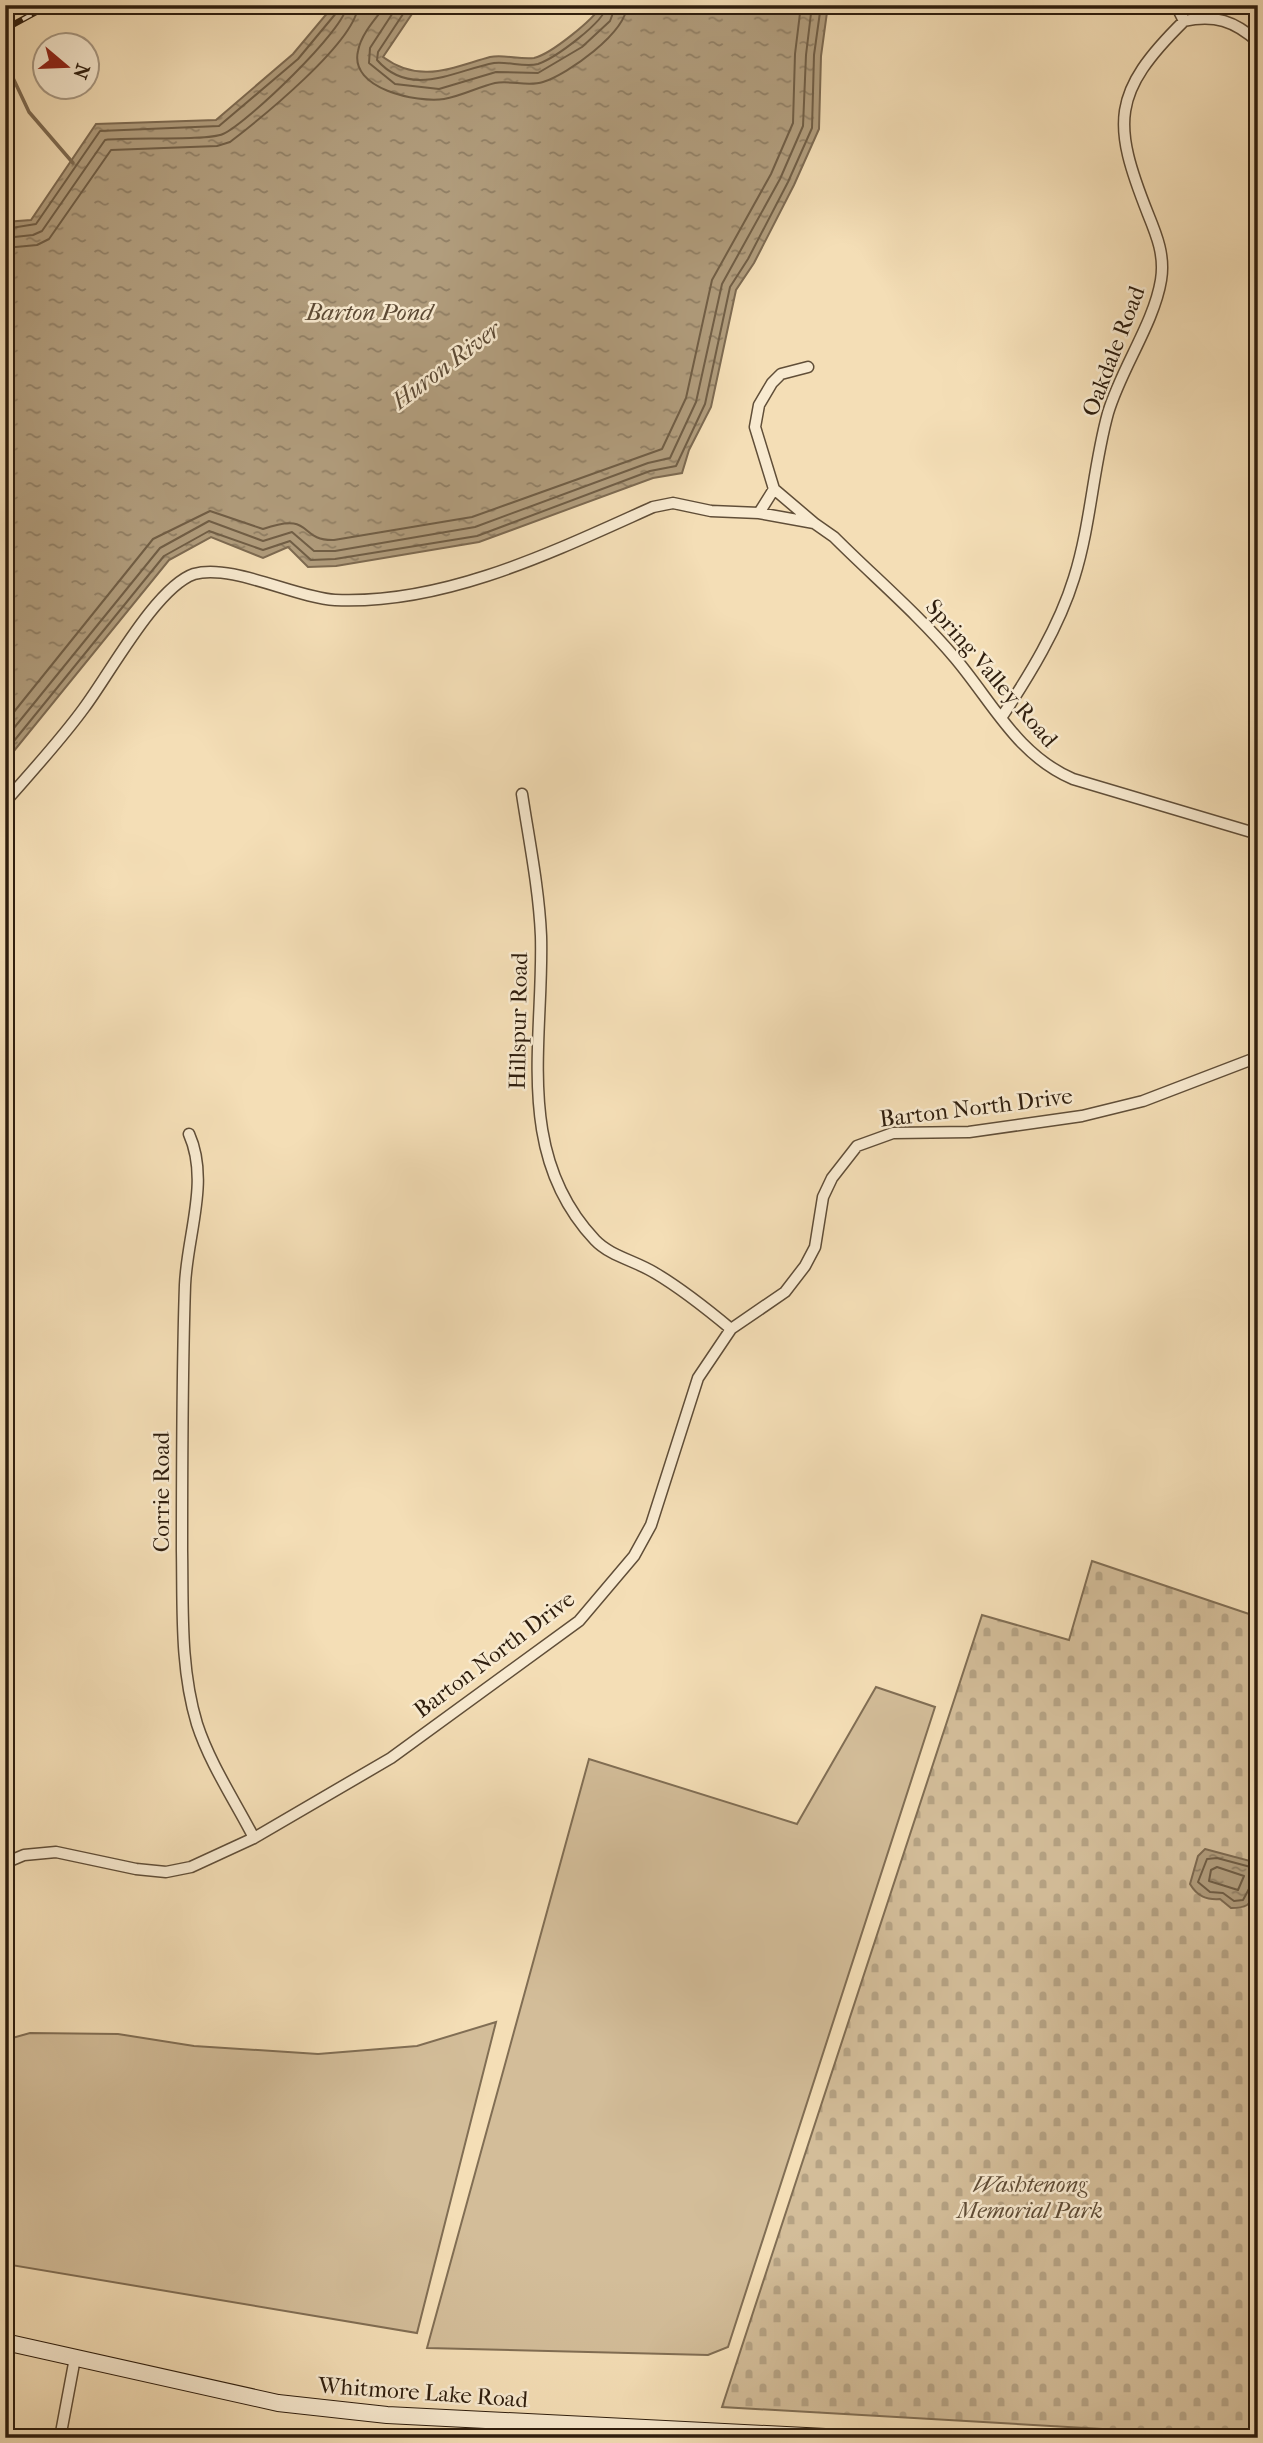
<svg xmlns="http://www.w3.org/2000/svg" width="1263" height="2443" font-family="'IM FELL French Canon',serif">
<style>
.green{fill:#d3bd99;stroke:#816e54;stroke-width:2}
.cemetery{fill:url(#cemetery-stones);stroke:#816e54;stroke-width:2}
.water{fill:url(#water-ripples);stroke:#7d6a51;stroke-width:2}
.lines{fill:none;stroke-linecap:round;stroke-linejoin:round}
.shore{stroke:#705e46;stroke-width:2}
.stream{stroke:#7d6a51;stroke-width:3.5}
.street-casing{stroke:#604e38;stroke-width:13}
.secondary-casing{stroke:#2f1e0e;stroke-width:18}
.street{stroke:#f8ead0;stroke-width:10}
.secondary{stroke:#f8ead0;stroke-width:16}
.rail-casing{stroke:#2f1e0e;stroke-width:6}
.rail{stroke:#f8ead0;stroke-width:3.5;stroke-dasharray:10;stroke-linecap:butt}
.labels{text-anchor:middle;stroke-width:5;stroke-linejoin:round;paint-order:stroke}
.street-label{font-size:23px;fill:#2f1e0e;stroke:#f8ead0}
.park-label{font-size:23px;font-style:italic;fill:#604e38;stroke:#f8ead0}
.water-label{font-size:24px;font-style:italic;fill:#5c4a35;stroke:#f8ead0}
</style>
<defs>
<pattern id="cemetery-stones" width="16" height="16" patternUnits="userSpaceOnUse" patternTransform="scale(1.75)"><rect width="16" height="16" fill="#d3bd99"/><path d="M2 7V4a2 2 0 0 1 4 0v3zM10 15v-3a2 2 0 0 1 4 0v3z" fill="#b5a283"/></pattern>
<pattern id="water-ripples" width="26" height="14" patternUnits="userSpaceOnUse" patternTransform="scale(1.75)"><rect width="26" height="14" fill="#b19d7d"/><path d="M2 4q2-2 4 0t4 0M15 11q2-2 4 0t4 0" fill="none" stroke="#907f65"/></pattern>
</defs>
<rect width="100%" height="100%" fill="#f4deb6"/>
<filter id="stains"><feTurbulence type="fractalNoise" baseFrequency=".00286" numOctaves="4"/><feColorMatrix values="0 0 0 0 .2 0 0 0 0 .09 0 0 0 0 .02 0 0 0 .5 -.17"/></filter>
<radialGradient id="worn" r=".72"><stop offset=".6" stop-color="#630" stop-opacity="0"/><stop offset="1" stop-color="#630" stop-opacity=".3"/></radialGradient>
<!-- green -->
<path class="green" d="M876,1687L935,1707L728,2347L708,2355L427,2348L589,1759L797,1824Z
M496,2022L417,2333L5,2264V2040L30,2033L118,2034L194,2046L318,2054L417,2046Z"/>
<!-- cemetery -->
<path class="cemetery" d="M1092,1561L1258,1617V2438L722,2407L982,1615L1069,1640Z"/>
<!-- water -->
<path class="water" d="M334,5H418L383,57C420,84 450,68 490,57C504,54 520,60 534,58C551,54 593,20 602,5H828L821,56L819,129L794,185L754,263L736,290L711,407L689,450L682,473L653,478L479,542L336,566L308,567L288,547L263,558L211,537L169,560L5,762V222L31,220L96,124L216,120L293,54Z
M1205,1849L1254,1862C1261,1872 1258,1898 1247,1905C1242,1908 1237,1908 1231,1908L1220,1899C1206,1900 1197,1896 1190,1884L1198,1856Z"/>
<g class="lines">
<!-- shore -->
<path class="shore" d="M386,5C376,18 361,34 358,51C349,89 417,103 444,99C462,96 478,87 495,83C511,80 528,87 543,82C568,74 626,33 627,5
M398,5L370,48L369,63L395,84L439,89L496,72L538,73L582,47L610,21L616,5
M409,5L378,52L377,60C411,99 456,70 494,63C508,61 525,68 538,64C555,58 605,22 607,5
M5,229L36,224L100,131L219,126L298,59L337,12L339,5
M5,238L33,235L42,231L105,140C129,137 207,141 223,134C246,124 346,29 347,5
M5,248L37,245L49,239L111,150L217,146L230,142C260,119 357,41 358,5
M5,723L153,539L210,511L263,529C315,511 297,541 334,540L472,517L662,449L686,398L712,280L771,174L793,123L795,54L801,5
M5,739L160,548L209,521L263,541L292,532L314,551H335L475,527L648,463L670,458L696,402L722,284L780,179L803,126L806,55L812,5
M5,752L164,556L209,531L263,550L290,541L311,560L335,559L477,536L650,471L676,466L705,404L730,287L748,259L788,182L812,128L814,55L821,5
M1217,1867L1244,1876L1238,1890L1209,1881L1211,1870Z
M1258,1869L1217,1858L1207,1859L1198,1882L1210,1892L1223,1893L1234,1901L1243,1900L1250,1887L1258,1885"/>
<!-- stream -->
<path class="stream" d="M5,61L29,112L73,163"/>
<defs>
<path id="street" d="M1184,21C1214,14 1235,21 1258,42
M774,489L814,523
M759,513L814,523L834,537C874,577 919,615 955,658C993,703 1017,755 1073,779L1258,834
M1001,718C1029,676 1059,627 1074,578C1091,524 1093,467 1108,413C1121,369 1154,323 1161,280C1165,256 1157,236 1148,214C1112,123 1111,93 1184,21L1176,5
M522,794C529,840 539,889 541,936C544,1040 513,1153 595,1240C610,1256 636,1261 655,1273C682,1289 707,1309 731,1329
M5,802C32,771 60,741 84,708C109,675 156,587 194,574C231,563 296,598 335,600C445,605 555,551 653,507L673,503L711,511L759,513L774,489L755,427L759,405L772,383L781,374L808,367
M189,1134C210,1181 187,1235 185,1285C182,1374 182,1462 182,1551C183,1609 180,1668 197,1724C210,1764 235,1801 254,1838
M5,1863L24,1855L56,1852L136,1869L166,1872L191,1867L254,1838L391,1758L579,1621L634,1556L651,1525L698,1378L731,1329L785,1292L805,1266L815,1247L823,1197L832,1178L857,1146L893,1133L969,1132L1082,1116L1143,1101L1258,1057
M60,2438L75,2358"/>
<path id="secondary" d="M5,2342L278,2403L387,2415L845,2438"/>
</defs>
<!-- street casing -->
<use href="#street" class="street-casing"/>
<!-- secondary casing -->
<use href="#secondary" class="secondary-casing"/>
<!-- street -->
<use href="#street" class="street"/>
<!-- secondary -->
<use href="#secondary" class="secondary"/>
<defs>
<path id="rail" d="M5,29L49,5"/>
</defs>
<!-- rail casing -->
<use href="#rail" class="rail-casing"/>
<!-- rail -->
<use href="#rail" class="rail"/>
</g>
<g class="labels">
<!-- street labels -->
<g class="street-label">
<text transform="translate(1113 351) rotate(-69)" y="8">Oakdale Road</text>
<text transform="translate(992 673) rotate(49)" y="8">Spring Valley Road</text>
<text transform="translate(518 1021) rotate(-89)" y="8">Hillspur Road</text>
<text transform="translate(976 1107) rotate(-7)" y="8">Barton North Drive</text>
<text transform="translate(161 1492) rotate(-90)" y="8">Corrie Road</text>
<text transform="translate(494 1654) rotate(-37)" y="8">Barton North Drive</text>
<text transform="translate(423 2392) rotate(4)" y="8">Whitmore Lake Road</text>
</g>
<!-- park labels -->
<g class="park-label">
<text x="1030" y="2192">Washtenong<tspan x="1030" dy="26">Memorial Park</tspan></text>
</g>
<!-- water labels -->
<g class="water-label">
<text x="369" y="320">Barton Pond</text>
<text transform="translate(446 365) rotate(-37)" y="8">Huron River</text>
</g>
</g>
<!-- margin -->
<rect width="1263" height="2443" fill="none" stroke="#f4deb6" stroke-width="28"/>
<rect x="7" y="7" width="1249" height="2429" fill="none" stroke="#2f1e0e" stroke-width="3.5"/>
<rect x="14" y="14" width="1235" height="2415" fill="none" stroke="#2f1e0e" stroke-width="2"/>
<!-- north arrow -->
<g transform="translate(66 66) rotate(109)"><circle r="33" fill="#f8ead0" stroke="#a89882" stroke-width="2"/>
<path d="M0-5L12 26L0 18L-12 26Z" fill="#8f2418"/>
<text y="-10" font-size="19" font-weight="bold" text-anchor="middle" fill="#2f1e0e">N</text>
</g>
<rect width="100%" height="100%" filter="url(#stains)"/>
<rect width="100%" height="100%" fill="url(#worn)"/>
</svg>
